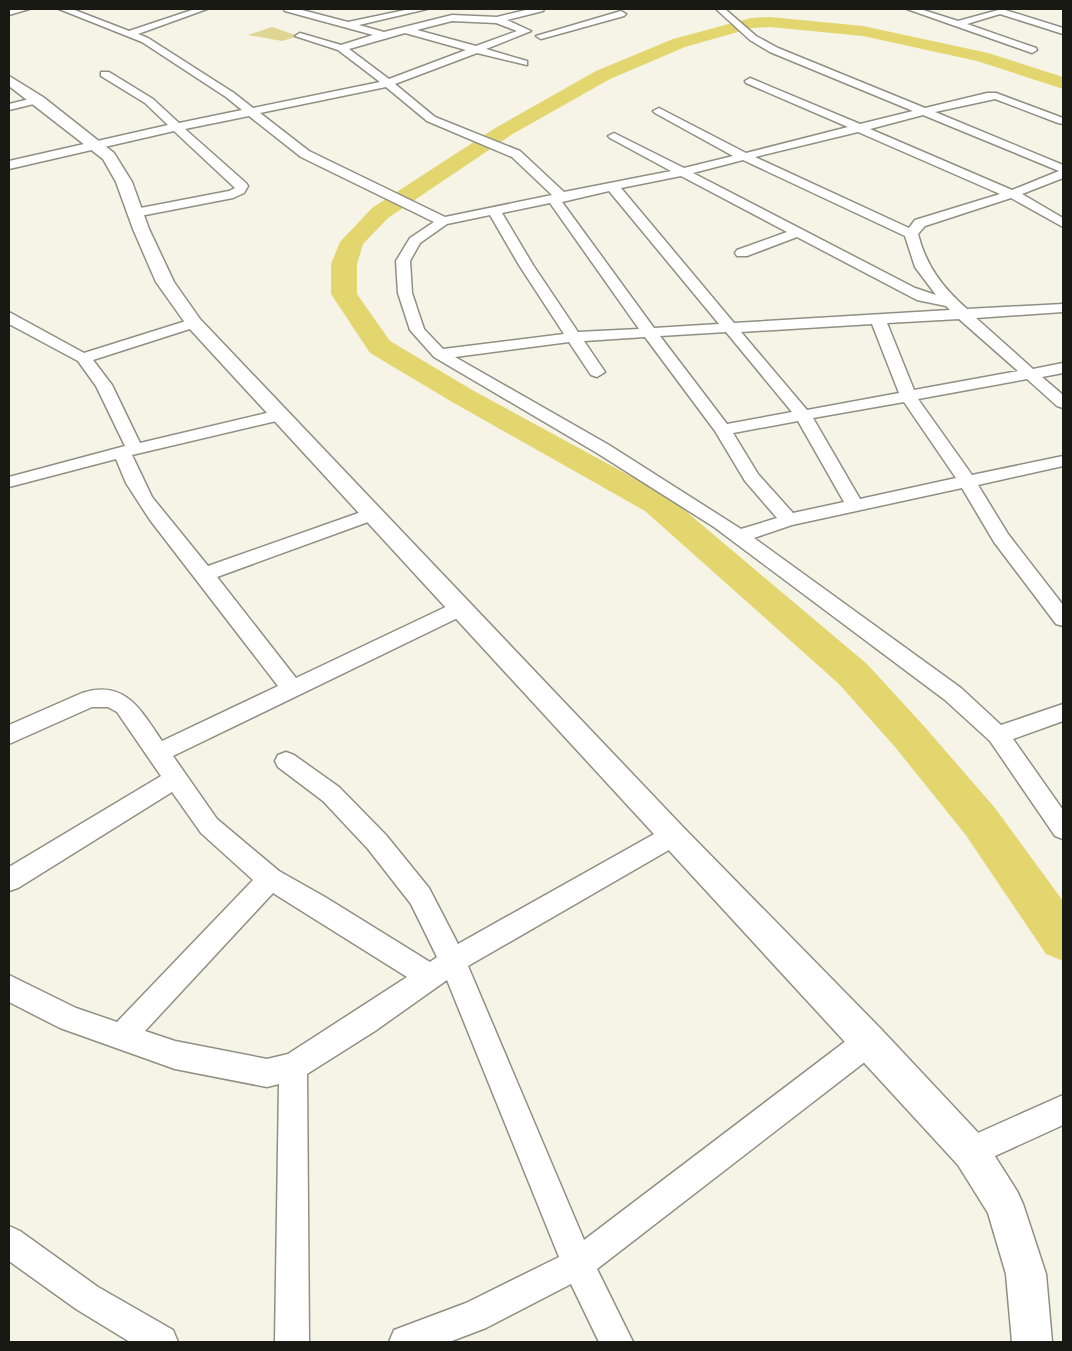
<svg xmlns="http://www.w3.org/2000/svg" width="1072" height="1351" font-family="'Roboto Serif',serif">
<style>
.green{fill:#ded692}
.lines{fill:none;stroke-linecap:round;stroke-linejoin:round}
.river{fill:#e3d66f;fill-rule:evenodd}
.minor-casing{stroke:#908f84;stroke-width:3}
.tertiary-casing{stroke:#908f84;stroke-width:3}
.minor{fill:#fff;fill-rule:evenodd}
.tertiary{fill:#fff;fill-rule:evenodd}
</style>
<rect width="100%" height="100%" fill="#f6f4e7"/>
<!-- green -->
<path class="green" d="M272,27L298,36L282,41L248,35Z"/>
<g class="lines">
<!-- river -->
<path class="river" d="M770,17L863,26L988,53L1063,77V89L977,61L863,36L770,27L752,28L685,47L610,79L511,135L388,218L363,244L357,264V294L390,341L474,391L669,497L867,664L923,725L995,808L1063,901V961L1046,954L965,834L895,747L839,684L645,511L454,403L370,353L331,294V264L340,242L372,208L497,127L596,71L673,39L751,18Z"/>
<defs>
<path id="minor" d="M9,9H29L9,15Z
M59,9H72L129,31L195,9H207L138,34L148,38L234,93L253,108L380,82L338,50L295,36L300,33L341,45L373,35L285,11L284,9H298L348,22L410,9H427L359,25L384,32L452,15L497,17L530,9H544L543,11L507,20L531,31L486,49L527,61V65L477,53L395,84L435,117L520,151L564,192L671,171L610,138L608,136L614,133L684,168L733,156L655,113L653,111L659,108L746,153L848,127L746,83L745,81L750,78L860,124L913,111L770,52L750,40L716,9H725L756,36L778,48L925,108L987,93H996L1063,118V124L1058,123L995,99L935,112L1063,165V178L1022,194L1063,218V227L1011,198L925,226L918,234C926,266 943,288 967,309L1063,304V312L976,318L1033,369L1063,363V373L1042,377L1063,395V408L1057,406L1027,379L918,399L972,475L1063,456V466L978,485L1008,534L1063,605V626L1056,624L994,542L962,488L792,525L754,538L961,688L1001,725L1063,704V721L1013,739L1063,810V839L1055,836L990,741L945,700L714,527L597,453L434,357L410,330L398,293L396,261L410,238L434,222L301,157L249,116L185,129L246,183L248,186L244,193L233,198L135,217L130,216L129,213L130,210L229,191L235,188L174,131L9,169V161L168,125L145,103L101,76V72H109L153,99L179,123L242,110L226,97L142,42ZM452,21L496,23L517,31L476,46L417,30ZM405,33L466,50L389,79L349,49ZM386,87L427,121L512,157L552,195L445,217L309,151L260,113ZM923,115L1059,171L1012,190L870,129ZM858,132L1000,194L915,220L909,228L755,157ZM743,160L905,236L915,267L936,295L915,288L693,173ZM681,176L787,232L737,250L735,253L737,256H747L797,237L917,300L946,306L950,310L734,323L621,188ZM609,191L719,324L654,328L562,202ZM550,203L639,329L578,332L533,265L502,213ZM490,215L519,265L564,334L443,349L424,329L412,293L410,261L420,243L447,224ZM959,319L1018,371L914,390L887,323ZM872,324L899,393L807,410L741,332ZM726,332L792,412L727,424L660,336ZM645,337L715,431L745,481L777,518L741,529L609,445L455,357L569,342L591,375L597,377L605,372L584,341ZM904,402L956,478L860,499L813,418ZM798,421L844,502L793,513L758,474L733,433Z
M907,9H920L958,21L1002,9L1063,28V34L1000,14L967,24L1036,48L1037,50L1032,53Z
M621,11L626,14L624,16L541,39L536,36Z
M38,97L42,98V102L9,110V104Z
M9,312L84,353L189,320H199L201,323L199,326L93,360L112,385L140,443L279,410L285,411L287,415L285,419L132,455L152,497L208,566L367,510H379L382,514L379,518L217,577L296,678L454,603L461,601L468,603L471,608L468,613L173,756L217,819L279,871L325,897L430,962L437,957L411,904L368,849L323,801L278,767L275,761L278,755L286,752L294,755L339,787L386,835L429,888L458,944L663,829L672,826L681,829L684,836L681,843L468,966L584,1240L859,1031L869,1027L879,1031L883,1041L879,1051L597,1269L633,1342H599L571,1284L486,1328L449,1342H389L394,1330L466,1303L559,1257L447,980L375,1031L307,1074L309,1342H275L279,1084L267,1087L175,1069L60,1028L9,1002V975L76,1008L117,1022L253,880L201,833L172,792L18,888L9,891V867L161,776L117,712L108,707H92L9,744V725L82,693C126,679 141,711 162,741L278,686L150,520L126,483L116,459L9,487V477L125,446L96,386L78,361L9,324ZM273,893L407,977L288,1054L267,1059L175,1041L145,1031Z
M1063,1095V1125L971,1167L960,1163L956,1152L960,1141Z
M9,1226L20,1231L98,1287L173,1330L178,1342H130L76,1309L9,1261Z"/>
<path id="tertiary" d="M9,76L43,97L114,153L132,182L149,229L174,282L200,319L683,827L881,1029L984,1139L1017,1191L1023,1204L1046,1274L1052,1342H1012L1006,1274L988,1213L958,1165L188,327L156,282L133,229L116,182L103,159L9,86Z"/>
</defs>
<!-- minor casing -->
<use href="#minor" class="minor-casing"/>
<!-- tertiary casing -->
<use href="#tertiary" class="tertiary-casing"/>
<!-- minor -->
<use href="#minor" class="minor"/>
<!-- tertiary -->
<use href="#tertiary" class="tertiary"/>
</g>
<!-- border -->
<rect width="1072" height="1351" fill="none" stroke="#191914" stroke-width="20"/>
</svg>
